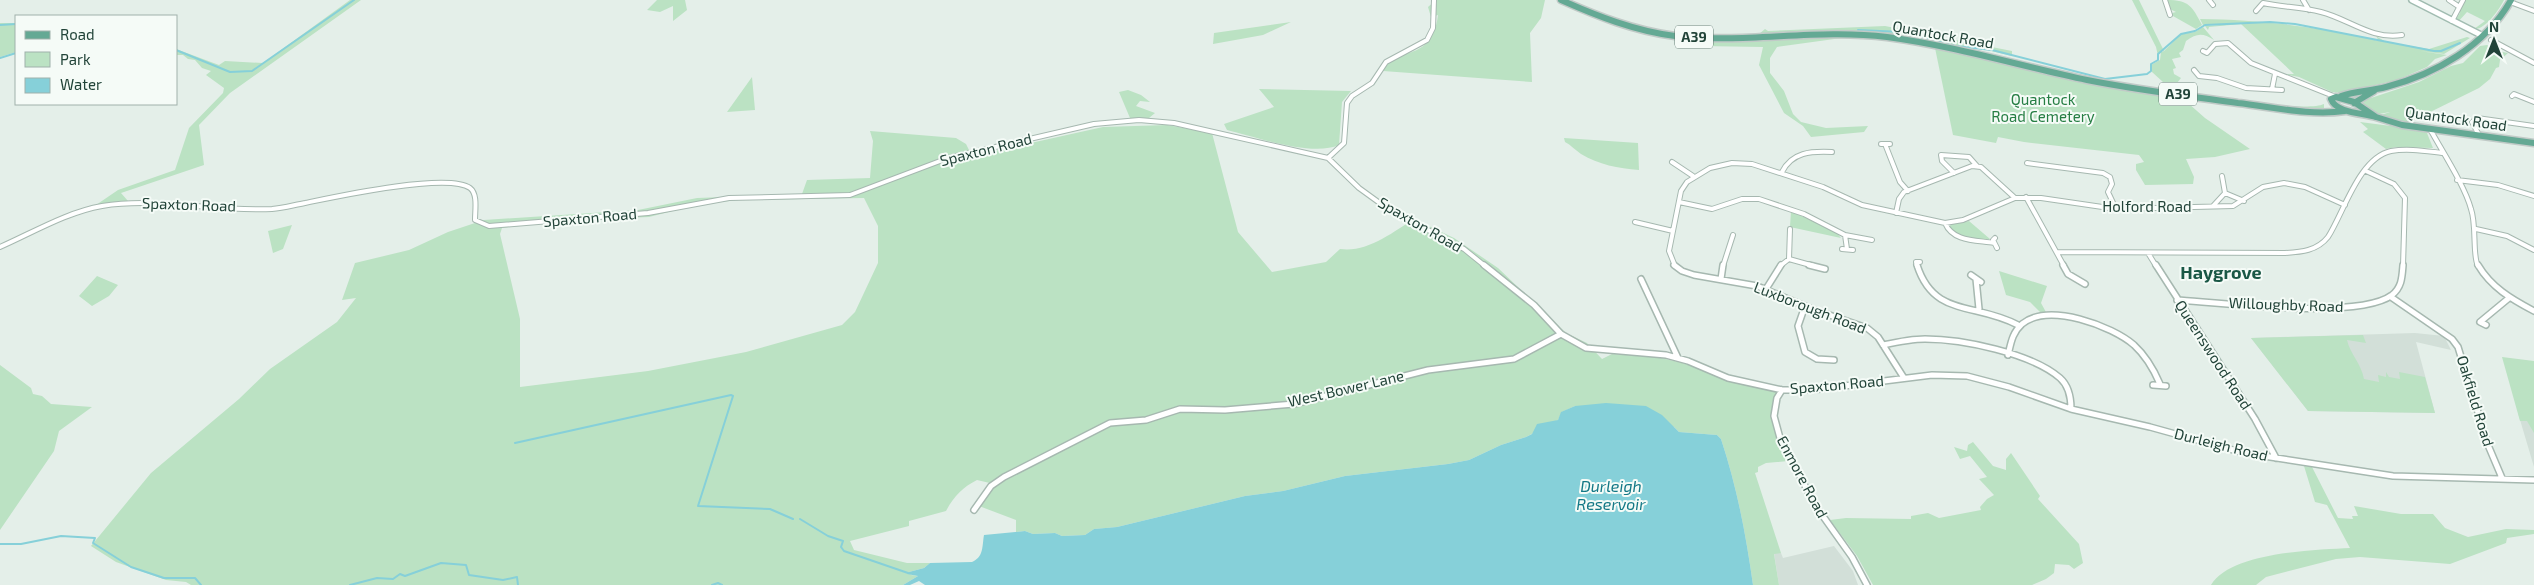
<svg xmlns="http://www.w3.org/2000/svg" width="2534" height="585" font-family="'Exo 2',sans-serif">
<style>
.built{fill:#d2dfd8}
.green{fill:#bbe2c3;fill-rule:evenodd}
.water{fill:#86d0d9}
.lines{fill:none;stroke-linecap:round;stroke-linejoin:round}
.stream{stroke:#86d0d9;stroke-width:2}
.street-far1-casing{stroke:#a6b8b0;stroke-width:6}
.street-casing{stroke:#a6b8b0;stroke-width:8}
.secondary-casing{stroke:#a1bcb1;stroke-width:8}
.primary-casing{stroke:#c1cac7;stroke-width:9}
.street-far1{stroke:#fff;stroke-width:4}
.street{stroke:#fff;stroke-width:5}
.secondary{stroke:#fff;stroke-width:5}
.primary{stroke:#64a994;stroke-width:6}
.labels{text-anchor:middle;stroke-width:4;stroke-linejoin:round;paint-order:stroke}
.shield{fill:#f5fbf7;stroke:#617a71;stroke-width:1}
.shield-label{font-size:14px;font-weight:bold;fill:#214338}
.street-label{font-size:15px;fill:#214338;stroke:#f5fbf7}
.park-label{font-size:15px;fill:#267e44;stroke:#f5fbf7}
.water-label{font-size:16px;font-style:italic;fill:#137886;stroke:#f5fbf7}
.quarter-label{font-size:18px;font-weight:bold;fill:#1a5846;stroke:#f5fbf7}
</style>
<rect width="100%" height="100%" fill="#e4efe9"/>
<!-- built -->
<path class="built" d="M2415,333L2444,336L2451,350L2416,342L2435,413L2308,411L2251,338Z
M2524,361H2534V467L2518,413Z
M1834,546L1853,571L1858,585H1779L1774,553H1781L1783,558Z"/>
<!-- green -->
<path class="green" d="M350,0H361L230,93L199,125L204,165L121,193L128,201L96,205L118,190L175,170L189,128L223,93L224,88L206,75L211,71L202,68L195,60L188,59L183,55H176V49L219,65L225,61L263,63Z
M657,0H685L687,10L673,21V6L660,12L647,10Z
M1436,0H1545L1541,18L1530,33L1532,82L1383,71C1393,45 1432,65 1438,15L1431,17L1428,7Z
M2132,0H2139L2164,51L2181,34L2195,32L2203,27L2214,40C2203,33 2197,33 2186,41L2183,50L2179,53L2181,57L2172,59L2176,68L2173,69L2174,74L2181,78L2177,83L2182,91C2208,95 2304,113 2324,104V108H2290L2174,92L2152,72L2151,65L2160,60L2161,52L2164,51H2161L2158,56L2156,47Z
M2167,0C2189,0 2192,6 2202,25L2196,29L2173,16L2172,13L2176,12L2170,9Z
M2464,0H2504C2499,10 2485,30 2474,29L2485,21L2467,12L2458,22L2455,21L2460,13V6Z
M2200,19C2263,20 2315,26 2379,41L2376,36L2386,42L2429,49L2467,37L2470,38L2444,54L2420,51L2447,55L2435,59L2427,67L2397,80L2341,93L2332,92L2299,77L2283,74H2294L2241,24L2209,27L2208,30L2205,26L2221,25H2203Z
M1291,22L1263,35L1213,44L1214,33Z
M0,23H16V52L0,57Z
M1885,26L2012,51V56L1979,48L1862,32L1759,34L1765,29L1768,31Z
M1849,37L1777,47L1770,58V73L1784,91L1793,114L1801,122L1826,128L1868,126L1864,132L1811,137L1803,126L1784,113L1759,65L1763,47L1701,46L1684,42L1682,39L1755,41L1770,38Z
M2487,45L2498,51L2508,53L2500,60L2499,67L2496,68L2490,79L2479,88L2412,121V124L2381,115L2390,112L2379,114L2362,104L2365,100L2419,82L2451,66L2463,63L2480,46Z
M1935,48L2180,96L2205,118L2250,149L2215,157L2186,159L2194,177L2193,184L2145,185L2136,170V164L2144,162L2139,155L2024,142L1998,137L1996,143L1953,135Z
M752,77L755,110L727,112Z
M1259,89L1351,91L1342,102L1339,145C1312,157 1256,137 1227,130L1224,124L1274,107Z
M1128,90L1141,95L1150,102L1140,101L1136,106L1155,113L1149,118H1130L1119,92Z
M2360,122L2422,130L2427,133L2433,148L2396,147L2386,149L2363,132L2368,129Z
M1167,125L1212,133L1238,232L1272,272L1326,262L1340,249C1367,253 1393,232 1414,219L1454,238L1498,268L1566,333L1587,343L1602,359L1612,354L1657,357L1695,366L1722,378L1782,390L1774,416L1792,465L1788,461L1766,463L1758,467V472L1755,473L1781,553L1774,554L1779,585H1753C1746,535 1737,487 1721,439L1717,435L1679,432L1674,427L1575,406L1562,412L1558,420L1526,437L1501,445L1469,460L1448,464L1345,476L1283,491L1245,496L1117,527L1094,529L1085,535L1062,536L1055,533L1033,534L1025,531L1016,532V520L979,506L994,484L977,480C963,487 954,496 946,511L909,521V526L850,541L854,550L907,563H930L924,568L909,572L911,575L918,576L903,585H191L186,582L166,580L116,562L91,546L151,473L239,399L270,369L337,322L356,298L342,300L355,263L409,250L448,232L484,220L638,210L697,198L802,194L807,180L870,178L873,141L870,131L956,138L966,144L972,156L1103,127ZM864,198L878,226V263L855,312L842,325L746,352L648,371L520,387V319L500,234L502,228L575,220L649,217L700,204L739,200Z
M1564,138L1638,143L1639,170C1618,168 1599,165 1581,154C1575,150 1571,145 1565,142Z
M1791,211L1836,232L1841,238L1790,227Z
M1969,221L1990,239L1986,241L1956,235L1948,230L1951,224Z
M292,225L283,249L273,253L268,231Z
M1999,271L2047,286L2041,303L2047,314H2042L2030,302L2006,295Z
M97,276L118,285L109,296L92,306L79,296Z
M2363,335L2366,343L2347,340C2350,354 2361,363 2364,379L2379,382L2378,375L2386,377V372L2389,377L2400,379L2399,372L2425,377L2435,413L2308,411L2251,338Z
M2502,357L2534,361V433L2527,421H2520Z
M0,365L31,388L33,394L42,396L51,404L92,407L59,431L54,451L0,530Z
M1973,442L1993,466L2006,470V459L2011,453L2040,496L2038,499L2079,544L2083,563L2074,569L2069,565L2055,564L2054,573L2046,579L2032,585H1873L1857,556L1830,520L1846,518L1911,519V516L1928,513L1939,518L1981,510L1980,507L1987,499L1994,495L1979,479L1987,477L1970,456L1960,459L1954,447L1967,451L1968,445Z
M2304,466L2312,467L2338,518L2353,519L2352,516H2358L2354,506L2401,514H2433L2445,528L2468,537L2506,529L2534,530V534L2507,538L2506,543L2450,564L2360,557L2336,559L2266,577L2256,585H2211C2231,552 2314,550 2350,548L2327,505L2315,502Z"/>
<!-- water -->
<path class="water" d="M1606,403L1646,406L1662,415L1679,432L1717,435L1721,439C1737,487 1746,535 1753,585H925L919,581L910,585H903L918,576L907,574L909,572L924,568L930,563L972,562C984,557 982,546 984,535L1025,531L1033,534L1055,533L1062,536L1085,535L1094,529L1117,527L1245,496L1283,491L1345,476L1448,464L1469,460L1501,445L1526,437L1532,434L1537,424L1558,420L1561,412L1575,406Z"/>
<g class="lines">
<!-- stream -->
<path class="stream" d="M0,25L16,24
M1858,30L1902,32L1956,46L1992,50L2105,79L2147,74L2151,71V64L2158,60V54L2181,34L2195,31L2205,25L2270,22L2295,24L2434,51H2441L2460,43
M176,50L230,72L252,71L354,0
M0,58L16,53
M515,443L731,395L733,396L698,506L770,509L793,519
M800,519L828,536L843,541L841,547L844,551L908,573
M0,544H21L61,536L95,538L93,543L131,567L164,578H195L201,585
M350,585L377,578L393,579L400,574L405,576L441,563L466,565L469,575L503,580L517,577L518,585
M712,585L718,583L722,585"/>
<defs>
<path id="street-far1" d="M2165,0L2170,15
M2209,0L2213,5
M2303,0L2309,10
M2449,0L2458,6
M2510,2L2534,11
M2256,11L2263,3C2282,7 2302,7 2321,12C2349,19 2371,40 2402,35
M2452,21L2463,0
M2491,40L2534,63
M2492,48L2500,46
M2203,51L2207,53L2215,44L2228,43L2251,63L2336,97
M2194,70L2199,76L2217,78L2246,88L2282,90
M2272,89L2275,74
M2512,96L2514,94L2534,102
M2430,129C2442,151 2465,186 2471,209C2477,226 2472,255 2478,266
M2479,135L2472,122L2477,118L2534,126
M1881,144H1890
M1885,144L1900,182L1908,191
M1328,158L1344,143L1347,103L1352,96L1372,83L1386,62L1427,40L1433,28L1434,0
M1672,162L1693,176
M2027,163L2103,173L2110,177L2112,184L2108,192L2116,209
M2366,171L2394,184L2405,198L2403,266
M1782,172C1792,152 1811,151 1832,152
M1954,173L1942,161L1941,155L1969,157L1977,166
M2457,180L2498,185L2534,196
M2225,193L2244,201
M2026,197L2064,266
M1679,202L1712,209L1742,199H1759L1804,214L1845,235
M2213,206L2225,193L2222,176
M1896,213L1899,199L1904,192L1972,166L1981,167L2015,198
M1635,222L1673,231
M1945,223C1953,242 1976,240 1994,243
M2476,229L2507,236L2534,250
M1995,238L1993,240L1997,248
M0,247C32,233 67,212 102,206C158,197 216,212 272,209C283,208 294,205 305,203C334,197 448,172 470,188C478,194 475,210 475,220L489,226L648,213L729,198L850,195L948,158L1094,124L1139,120L1174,123L1328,158L1359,188L1388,209L1464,249L1485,266
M1842,249L1853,250
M1847,249L1845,235L1872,240
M2057,252L2285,253C2301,252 2317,251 2328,237C2344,212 2359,158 2391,151C2408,148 2425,151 2442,153
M2148,253L2156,266
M1789,259L1790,229
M1675,266L1669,251L1681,191L1687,182L1710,168L1732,163L1752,164L1823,187L1862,205L1945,223L1963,220L2015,198H2041L2116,209L2233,206L2263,187L2284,183L2305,187L2345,205
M1723,266L1733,235
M1780,266L1789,259L1814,266
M1917,266L1916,262H1920"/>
<path id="street" d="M1484,265L1534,305L1561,334L1586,348L1666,355L1688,361L1728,378L1782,390H1812L1932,375L1967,376L2009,387L2071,409L2150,427L2244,453L2393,476L2534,480
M1674,265L1682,271L1694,275L1757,286L1812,309L1867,328L1878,337L1904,378
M1809,265L1825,269
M1917,265C1934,318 1975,302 2018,325
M2063,265L2068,274L2085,284
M2156,265L2255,419L2276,458
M2478,265C2491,287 2511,299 2534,311
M1971,275L1981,282
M1641,279L1678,358
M1721,279L1723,265
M1976,279L1979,309
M1766,289L1781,265
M2391,297L2452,339L2458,347L2488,445L2502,478
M2177,300C2221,303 2359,320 2392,295C2402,287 2402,277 2403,265
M1805,306L1798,326L1805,352L1817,359L1834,360
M2486,325L2480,322L2509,298
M1883,345C1897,342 1911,339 1925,339C1962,339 2031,353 2060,378C2069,386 2071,397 2071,409
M2008,355C2011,343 2012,333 2022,324C2049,302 2112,326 2134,345C2146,356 2154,370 2160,384
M2153,385L2166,386
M1782,390L1777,398L1774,416L1780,438L1815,505L1852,557L1867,585
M974,510L991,486L1004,477L1110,423L1146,420L1180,409L1225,410L1294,404L1428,370L1514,359L1561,334"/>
<path id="secondary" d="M2412,0L2483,36"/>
<path id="primary" d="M1561,0C1597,16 1635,31 1675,36C1746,44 1817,28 1887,37C1955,46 2020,66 2087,80C2137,90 2187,96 2238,103C2273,107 2310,116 2345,111
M2341,96C2356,91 2371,91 2386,87C2436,74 2485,46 2511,0
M2336,97L2354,102L2376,117C2362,113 2336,113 2331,99Z
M2354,103L2374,91
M2376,117L2402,125L2534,143"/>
</defs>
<!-- street-far1 casing -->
<use href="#street-far1" class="street-far1-casing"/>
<!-- street casing -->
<use href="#street" class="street-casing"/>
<!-- secondary casing -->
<use href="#secondary" class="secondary-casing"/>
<!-- primary casing -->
<use href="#primary" class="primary-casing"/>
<!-- street-far1 -->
<use href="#street-far1" class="street-far1"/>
<!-- street -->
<use href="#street" class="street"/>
<!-- secondary -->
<use href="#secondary" class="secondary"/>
<!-- primary -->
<use href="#primary" class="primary"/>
</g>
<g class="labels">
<!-- shield labels -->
<g class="shield">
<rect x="1675" y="25.5" width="38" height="23" rx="4"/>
<rect x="2159" y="82.5" width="38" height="23" rx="4"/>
</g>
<g class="shield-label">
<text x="1694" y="42">A39</text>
<text x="2178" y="99">A39</text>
</g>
<!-- street labels -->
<g class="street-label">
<text transform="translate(1943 35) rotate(10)" y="5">Quantock Road</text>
<text transform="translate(2456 119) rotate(8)" y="5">Quantock Road</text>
<text transform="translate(986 150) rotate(-14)" y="5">Spaxton Road</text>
<text transform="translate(189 205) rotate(2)" y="5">Spaxton Road</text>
<text x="2147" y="212">Holford Road</text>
<text transform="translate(590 218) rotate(-5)" y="5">Spaxton Road</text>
<text transform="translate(1420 225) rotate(30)" y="5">Spaxton Road</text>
<text transform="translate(2286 305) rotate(2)" y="5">Willoughby Road</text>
<text transform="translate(1810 308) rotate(21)" y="5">Luxborough Road</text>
<text transform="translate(2213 355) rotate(57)" y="5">Queenswood Road</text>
<text transform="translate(1837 385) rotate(-5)" y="5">Spaxton Road</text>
<text transform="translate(1346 389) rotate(-13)" y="5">West Bower Lane</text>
<text transform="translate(2475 401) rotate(73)" y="5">Oakfield Road</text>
<text transform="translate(2221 445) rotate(14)" y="5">Durleigh Road</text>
<text transform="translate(1802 477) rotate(62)" y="5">Enmore Road</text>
</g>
<!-- park labels -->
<g class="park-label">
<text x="2043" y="105">Quantock<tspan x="2043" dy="17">Road Cemetery</tspan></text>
</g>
<!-- water labels -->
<g class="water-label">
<text x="1611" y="492">Durleigh<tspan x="1611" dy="18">Reservoir</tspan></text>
</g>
<!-- quarter labels -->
<g class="quarter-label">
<text x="2221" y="279">Haygrove</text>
</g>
</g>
<!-- legend -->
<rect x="15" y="15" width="162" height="90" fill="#f5fbf7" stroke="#a0b1ab"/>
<rect x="25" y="31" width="25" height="8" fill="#64a994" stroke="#a0b1ab"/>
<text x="60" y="40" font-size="15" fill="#214338">Road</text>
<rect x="25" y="52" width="25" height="15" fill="#bbe2c3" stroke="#a0b1ab"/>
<text x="60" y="65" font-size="15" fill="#214338">Park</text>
<rect x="25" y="78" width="25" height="15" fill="#86d0d9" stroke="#a0b1ab"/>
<text x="60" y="90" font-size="15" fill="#214338">Water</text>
<!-- north arrow -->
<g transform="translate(2494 40)" stroke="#f5fbf7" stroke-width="4" paint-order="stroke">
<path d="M0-4L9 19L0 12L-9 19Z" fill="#214338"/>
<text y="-8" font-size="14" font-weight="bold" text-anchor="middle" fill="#214338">N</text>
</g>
</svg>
